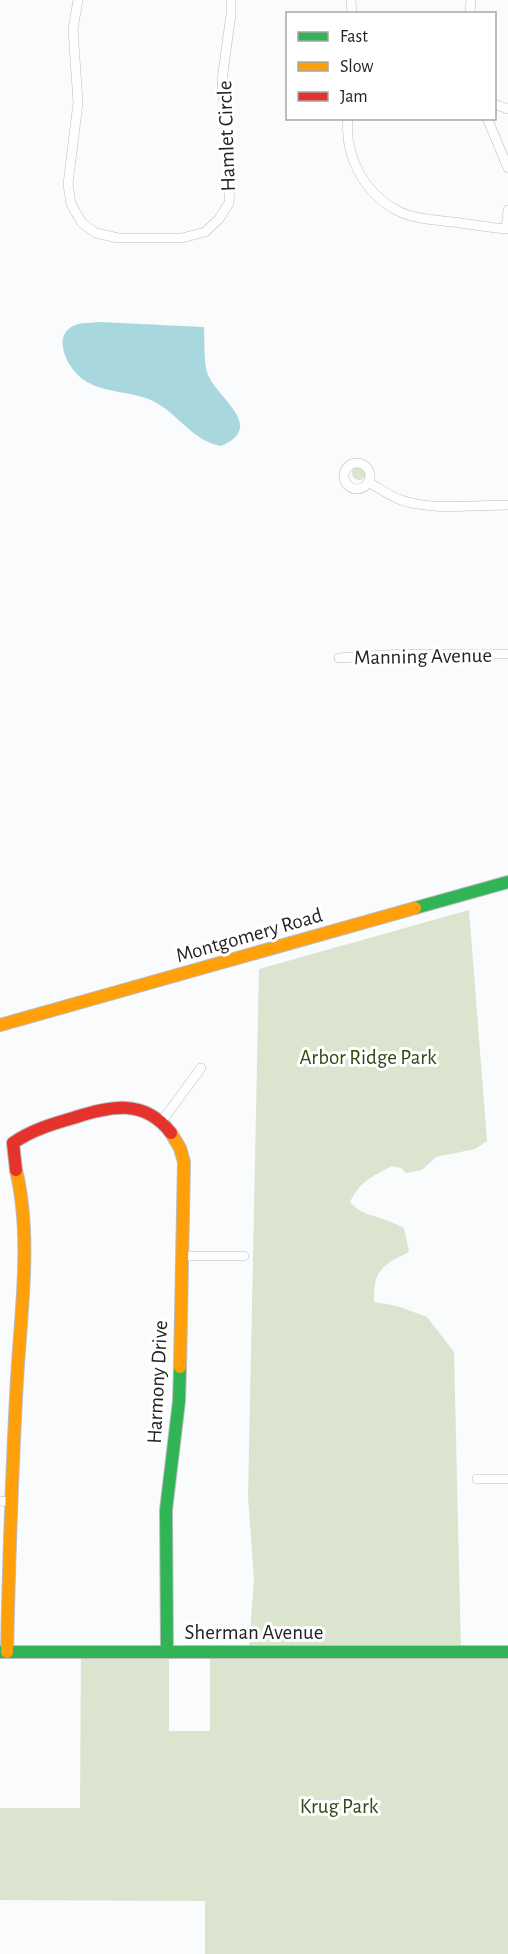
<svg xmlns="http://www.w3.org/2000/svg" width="508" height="1954" font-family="'Alegreya Sans',sans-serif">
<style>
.green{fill:#dae4ce}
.water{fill:#a8d8de}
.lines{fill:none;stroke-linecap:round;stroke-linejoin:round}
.street-casing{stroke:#bbbdbe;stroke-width:10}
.fast-casing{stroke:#bbbdbe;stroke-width:14}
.slow-casing{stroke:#bbbdbe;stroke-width:14}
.jam-casing{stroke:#bbbdbe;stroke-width:14}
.street{stroke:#fefeff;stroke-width:9}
.fast{stroke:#30b455;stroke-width:12}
.slow{stroke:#ff9f0a;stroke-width:12}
.jam{stroke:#e5322d;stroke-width:12}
.labels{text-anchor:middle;stroke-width:6;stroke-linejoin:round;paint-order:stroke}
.street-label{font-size:21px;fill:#212324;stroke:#fff}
.park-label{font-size:21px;fill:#364712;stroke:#fff}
</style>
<rect width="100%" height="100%" fill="#f9fbfd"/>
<!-- green -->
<path class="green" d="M352 473a7 7 0 1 1 14 0a7 7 0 1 1-14 0Z
M469,910L487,1141L475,1149L436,1157L422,1170L406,1173L401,1168L392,1166C373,1176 360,1181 350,1202C360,1214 372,1215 386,1220C392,1222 398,1225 404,1228L409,1252C383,1265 373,1269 374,1302L397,1306L427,1317L454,1352L461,1652L249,1648L254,1578L248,1498L259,969Z
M81,1654L169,1655V1731H210V1658L508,1659V1954H205V1901L0,1900V1808H80Z"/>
<!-- water -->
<path class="water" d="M100,322L204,327C205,340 203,366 209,377C221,401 265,427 221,446C192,441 179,414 153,401C130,390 100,394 80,377C67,366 52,337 73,326C81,322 92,323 100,322Z"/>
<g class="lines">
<defs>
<path id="street" d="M78,0L73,29L78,103L68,184L71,204L82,223L96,233L118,238H182L205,232L219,219L229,203L230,180L222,80L231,14V0
M351,0L352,14
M470,14L471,0
M494,104L508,109
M348,118C344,156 364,193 398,211C414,219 435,220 453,222C471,224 490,228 508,229
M487,118L508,168
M506,229L508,210
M344 476a13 13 0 1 1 26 0a13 13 0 1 1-26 0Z
M368,482C379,488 390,496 401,500C435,511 473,505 508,505
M339,658L403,654H508
M162,1121L201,1068
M182,1256H244
M477,1479H508
M0,1501L10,1502"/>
<path id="fast" d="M415,908L508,882
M167,1651L166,1510L179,1401L180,1367
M0,1652H508"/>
<path id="slow" d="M0,1025L415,908
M171,1133L180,1148L184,1162L180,1367
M7,1652C9,1561 12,1470 17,1379C21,1311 32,1236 16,1170"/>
<path id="jam" d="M16,1170L13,1143C32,1130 52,1124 73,1118C110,1106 144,1098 171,1133"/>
</defs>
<!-- street casing -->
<use href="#street" class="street-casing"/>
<!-- fast casing -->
<use href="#fast" class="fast-casing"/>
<!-- slow casing -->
<use href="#slow" class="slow-casing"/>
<!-- jam casing -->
<use href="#jam" class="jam-casing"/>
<!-- street -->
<use href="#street" class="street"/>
<!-- fast -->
<use href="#fast" class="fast"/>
<!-- slow -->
<use href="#slow" class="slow"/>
<!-- jam -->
<use href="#jam" class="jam"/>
</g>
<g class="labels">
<!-- street labels -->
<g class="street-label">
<text transform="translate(226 136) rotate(-92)" y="7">Hamlet Circle</text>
<text transform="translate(423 656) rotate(-1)" y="7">Manning Avenue</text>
<text transform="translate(249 935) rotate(-16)" y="7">Montgomery Road</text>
<text transform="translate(157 1382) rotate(-87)" y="7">Harmony Drive</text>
<text x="254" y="1639">Sherman Avenue</text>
</g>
<!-- park labels -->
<g class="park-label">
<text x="368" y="1064">Arbor Ridge Park</text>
<text x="339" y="1813">Krug Park</text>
</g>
</g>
<!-- legend -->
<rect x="286" y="12" width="210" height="108" fill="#ffffff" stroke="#a6a7a7" stroke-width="1.5"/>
<rect x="298" y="32" width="30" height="9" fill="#30b455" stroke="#a6a7a7" stroke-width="1.5"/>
<text x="340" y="42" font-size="18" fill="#212324">Fast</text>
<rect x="298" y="62" width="30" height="9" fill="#ff9f0a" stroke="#a6a7a7" stroke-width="1.5"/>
<text x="340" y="72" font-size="18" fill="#212324">Slow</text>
<rect x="298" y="92" width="30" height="9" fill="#e5322d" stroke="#a6a7a7" stroke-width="1.5"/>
<text x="340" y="102" font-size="18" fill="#212324">Jam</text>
</svg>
